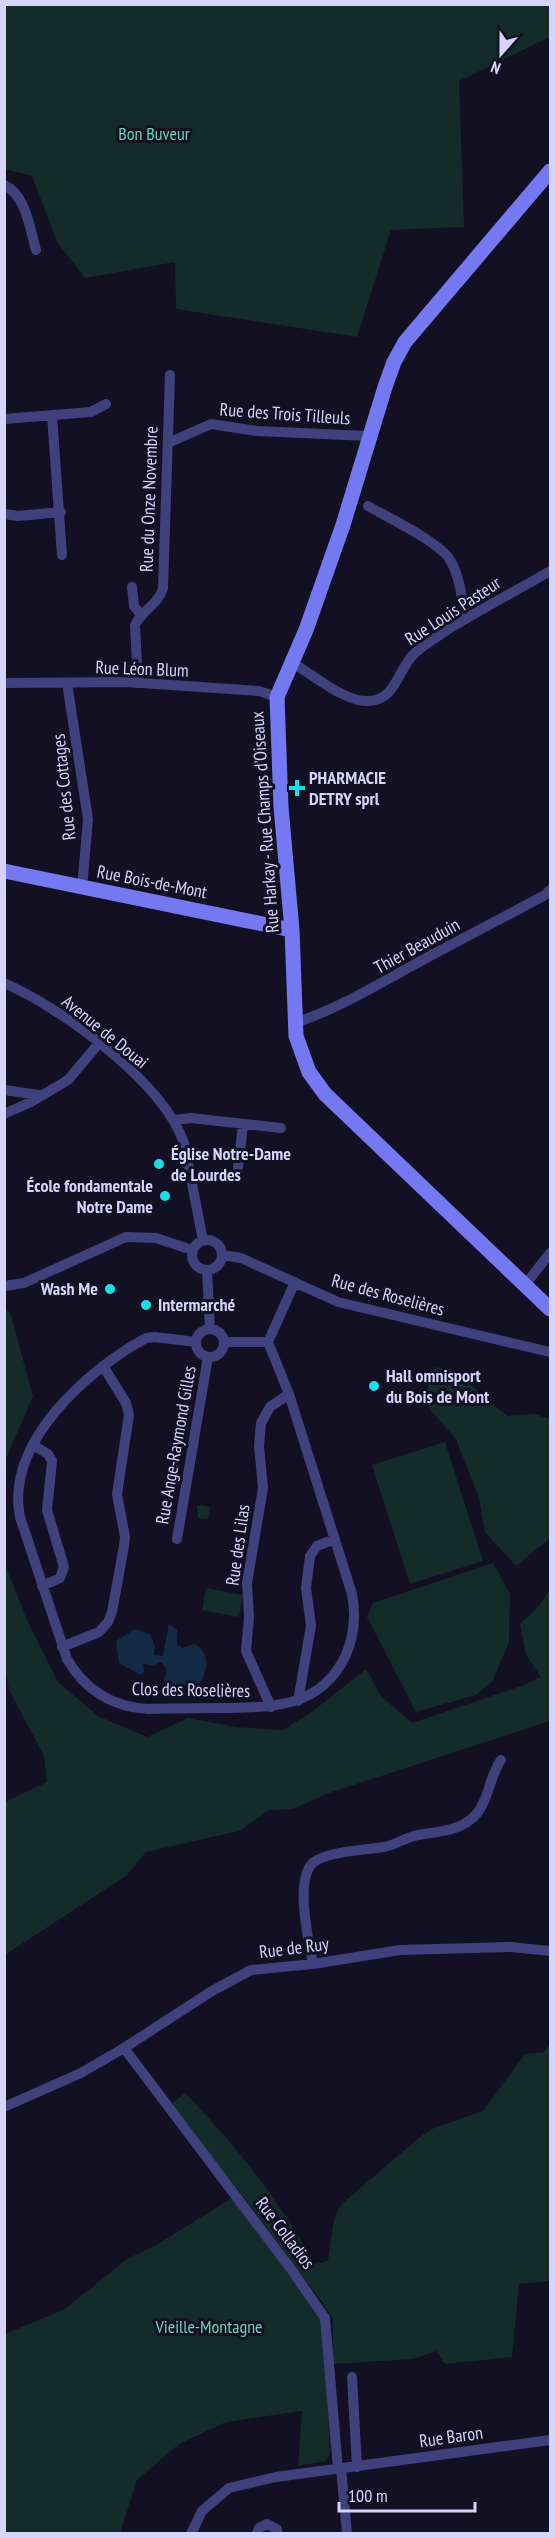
<svg xmlns="http://www.w3.org/2000/svg" width="555" height="2538" font-family="'PT Sans Narrow',sans-serif">
<style>
.green{fill:#132b29}
.water{fill:#142b47}
.lines{fill:none;stroke-linecap:round;stroke-linejoin:round}
.street{stroke:#3f417c;stroke-width:10}
.secondary{stroke:#7479f2;stroke-width:15}
.poi-dot{fill:#15dfe7;stroke:#121022;stroke-width:2}
.labels{text-anchor:middle;stroke-width:6;stroke-linejoin:round;paint-order:stroke}
.park-label{font-size:18px;fill:#67d4b2;stroke:#121022}
.street-label{font-size:18px;fill:#d6d4fb;stroke:#121022}
.poi-label{font-size:18px;font-weight:bold;fill:#d6d4fb;stroke:#121022;text-anchor:start}
</style>
<rect width="100%" height="100%" fill="#121022"/>
<!-- green -->
<path class="green" d="M4,5H550V37L459,81L464,227L391,230L357,337L176,309L175,262L85,278L57,242L32,176L5,169Z
M5,1310L10,1312L33,1396L5,1461Z
M435,1367L454,1370L507,1416L534,1414L550,1419V1538L516,1566L485,1532L479,1498L456,1439L432,1412L428,1404V1384Z
M445,1442L483,1561L410,1584L372,1465Z
M197,1505L210,1507L208,1519L198,1518Z
M4,1562L28,1622L58,1682L98,1716L147,1737L188,1718L236,1727L283,1730L313,1711L366,1669L381,1696L412,1723L524,1685L541,1677L526,1655L520,1624L539,1606L550,1589V1721L329,1793L293,1809L270,1810L239,1831L146,1852L127,1875L5,1955V1802L47,1782L44,1756L9,1690L4,1661Z
M493,1563L510,1594L509,1642L492,1682L476,1695L416,1712L367,1617L373,1603Z
M206,1588L243,1595L239,1617L202,1610Z
M550,2044V2281L519,2284L512,2357L445,2364L436,2351L413,2359L333,2364V2319L329,2312L257,2214L170,2105L185,2093C236,2145 279,2200 315,2264L328,2261L333,2225L337,2211L345,2201L421,2136L434,2128L483,2111L525,2054L544,2052Z
M232,2198L320,2314L325,2334L330,2454L326,2461L298,2466L302,2411L226,2422L179,2444L137,2480L120,2533L5,2534V2334L65,2309L127,2259L158,2244Z"/>
<!-- water -->
<path class="water" d="M169,1624L177,1630V1645L183,1648L194,1644C214,1653 207,1679 193,1690L186,1685C178,1686 169,1689 164,1681L167,1669L161,1662L153,1666L143,1663L144,1671L141,1675L119,1663L116,1641L135,1629L150,1634L155,1646L154,1655L163,1656Z"/>
<g class="lines">
<!-- street -->
<path class="street" d="M4,185C26,194 30,230 36,250
M52,415L62,555
M4,419L91,412L106,404
M168,443L211,424L257,431L368,436
M368,506C387,517 441,543 450,560C460,576 462,600 466,619
M4,514L18,516L61,512
M132,587L134,606L141,615
M292,663C313,674 345,703 369,701C396,700 398,669 414,654C423,645 436,638 447,630C481,609 516,591 550,571
M4,683L127,682L259,691L277,697
M67,683L88,819L82,888
M138,683L135,625C142,610 159,604 163,588L170,375
M4,983C62,1008 163,1082 184,1143L203,1240
M295,1023C340,1008 378,984 419,962C461,939 503,918 545,895L550,890
M4,1090L39,1095
M4,1114L31,1102L68,1080L99,1043
M174,1120L191,1118L281,1128
M238,1167L243,1125
M192 1255a15 15 0 1 1 30 0a15 15 0 1 1-30 0Z
M223,1255L241,1258L338,1302L550,1352
M207,1270L210,1329
M525,1285L550,1253
M4,1286L24,1283L126,1237L156,1238L192,1250
M196 1343a14 14 0 1 1 28 0a14 14 0 1 1-28 0Z
M196,1342L155,1337L146,1338C87,1370 5,1443 20,1517L67,1659C85,1690 112,1707 148,1709C174,1708 200,1708 227,1708C275,1707 320,1707 345,1657C354,1637 356,1615 352,1594L289,1394L268,1342
M225,1342H268L295,1282
M33,1445L48,1454L52,1461L47,1510L64,1567L60,1578L42,1586
M177,1539L208,1357
M62,1647L99,1632L108,1622L112,1612L124,1546L125,1537L117,1494L129,1415L126,1403L103,1366
M298,1701L311,1626L306,1588L310,1556L317,1546L335,1539
M271,1707L246,1651L249,1617L247,1583L263,1488L259,1446L261,1423L270,1407L289,1394
M313,1964C309,1942 292,1872 317,1860C333,1851 365,1850 384,1847C396,1845 406,1837 418,1835C436,1832 456,1831 470,1820C489,1806 488,1778 501,1760
M124,2048L291,2269L325,2318L338,2469
M4,2107L81,2073L124,2048L212,1991L251,1970L313,1964L400,1950L511,1947L550,1951
M352,2377L357,2467
M341,2468L347,2534
M191,2534L202,2511L229,2488L276,2477L550,2440
M257,2534L259,2528L267,2524L277,2529L278,2534"/>
<!-- secondary -->
<path class="secondary" d="M550,171L405,342L394,362L385,387L343,525L306,630L277,697L281,807L292,930L296,1036L309,1072L325,1094L550,1309
M4,871L292,930"/>
</g>
<!-- markers -->
<g class="poi-dot">
<path d="M294 779h6v6h6v6h-6v6h-6v-6h-6v-6h6z"/>
<circle cx="159" cy="1164" r="6"/>
<circle cx="165" cy="1196" r="6"/>
<circle cx="110" cy="1289" r="6"/>
<circle cx="146" cy="1305" r="6"/>
<circle cx="374" cy="1386" r="6"/>
</g>
<g class="labels">
<!-- park labels -->
<g class="park-label">
<text x="154" y="140">Bon Buveur</text>
<text x="209" y="2333">Vieille-Montagne</text>
</g>
<!-- street labels -->
<g class="street-label">
<text transform="translate(285 414) rotate(4)" y="6">Rue des Trois Tilleuls</text>
<text transform="translate(149 499) rotate(-88)" y="6">Rue du Onze Novembre</text>
<text transform="translate(453 611) rotate(-33)" y="6">Rue Louis Pasteur</text>
<text transform="translate(142 669) rotate(2)" y="6">Rue Léon Blum</text>
<text transform="translate(64 787) rotate(-96)" y="6">Rue des Cottages</text>
<text transform="translate(265 822) rotate(-94)" y="6">Rue Harkay - Rue Champs d'Oiseaux</text>
<text transform="translate(152 882) rotate(11)" y="6">Rue Bois-de-Mont</text>
<text transform="translate(417 946) rotate(-29)" y="6">Thier Beauduin</text>
<text transform="translate(105 1032) rotate(39)" y="6">Avenue de Douai</text>
<text transform="translate(388 1295) rotate(15)" y="6">Rue des Roselières</text>
<text transform="translate(176 1445) rotate(-80)" y="6">Rue Ange-Raymond Gilles</text>
<text transform="translate(238 1545) rotate(-82)" y="6">Rue des Lilas</text>
<text transform="translate(191 1690) rotate(1)" y="6">Clos des Roselières</text>
<text transform="translate(294 1948) rotate(-7)" y="6">Rue de Ruy</text>
<text transform="translate(285 2233) rotate(53)" y="6">Rue Colladios</text>
<text transform="translate(451 2437) rotate(-8)" y="6">Rue Baron</text>
</g>
<!-- poi labels -->
<g class="poi-label">
<text x="309" y="784">PHARMACIE<tspan x="309" dy="21">DETRY sprl</tspan></text>
<text x="171" y="1160">Église Notre-Dame<tspan x="171" dy="21">de Lourdes</tspan></text>
<text x="153" y="1192" text-anchor="end">École fondamentale<tspan x="153" dy="21">Notre Dame</tspan></text>
<text x="98" y="1295" text-anchor="end">Wash Me</text>
<text x="158" y="1311">Intermarché</text>
<text x="386" y="1382">Hall omnisport<tspan x="386" dy="21">du Bois de Mont</tspan></text>
</g>
</g>
<!-- border -->
<rect width="555" height="2538" fill="none" stroke="#d6d4fb" stroke-width="12"/>
<!-- north arrow -->
<g transform="translate(501 54) rotate(201)" stroke="#121022" stroke-width="4.5" paint-order="stroke">
<path d="M0-4.5L10 22L0 15L-10 22Z" fill="#d6d4fb"/>
<text y="-9" font-size="16" font-weight="bold" text-anchor="middle" fill="#d6d4fb">N</text>
</g>
<!-- scale -->
<path d="M339 2502v9h136v-9" fill="none" stroke="#d6d4fb" stroke-width="3"/>
<text x="348" y="2502" font-size="18" fill="#d6d4fb" stroke="#121022" stroke-width="4.5" paint-order="stroke">100 m</text>
</svg>
